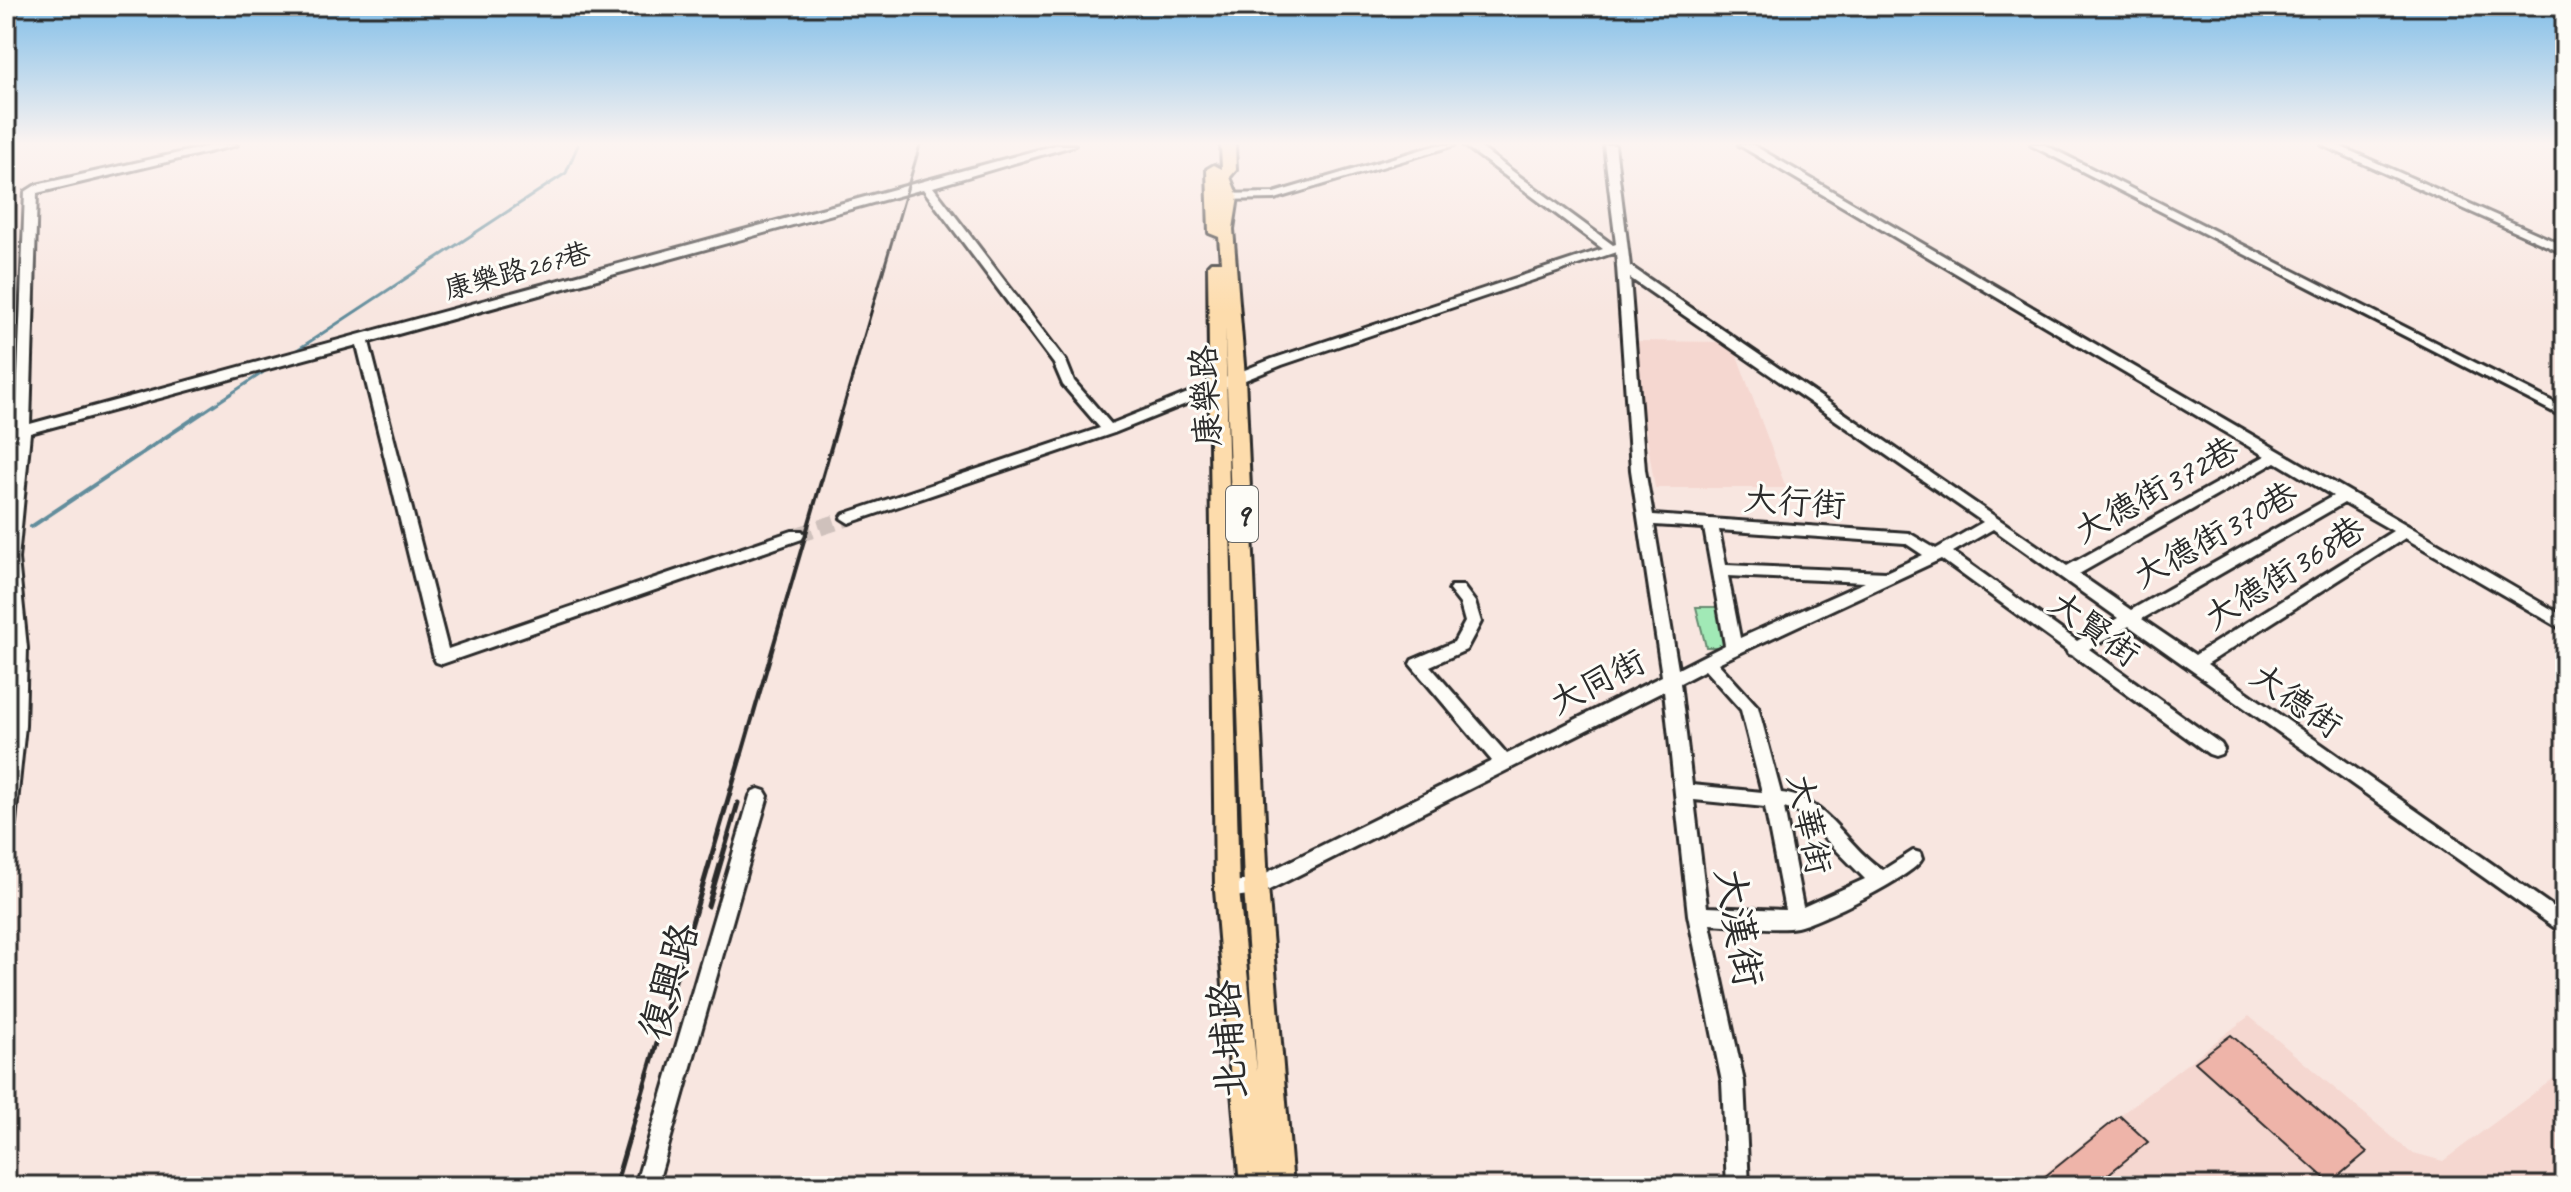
<svg xmlns="http://www.w3.org/2000/svg" width="2571" height="1192" font-family="Caveat,'LXGW WenKai TC',sans-serif">
<style>
.built{fill:#f5d7d0}
.green{fill:#a1e9b6;stroke:#668a70;stroke-width:2}
.lines{fill:none;stroke-linecap:round;stroke-linejoin:round}
.stream-far1{stroke:#628d9c;stroke-width:3}
.stream{stroke:#628d9c;stroke-width:4}
.building{fill:#eeb4a9;stroke:#2b2b2b;stroke-width:2}
.minor-tunnel{stroke:#cfc1bc;stroke-width:16;stroke-dasharray:16 8;stroke-linecap:butt}
.minor-casing{stroke:#2b2b2b;stroke-width:6}
.major-casing{stroke:#2b2b2b;stroke-width:6}
.minor{fill:#fdfcf7;fill-rule:evenodd}
.major{fill:#fddcac;fill-rule:evenodd}
.rail-far2{stroke:#2b2b2b;stroke-width:3}
.rail-far1{stroke:#2b2b2b;stroke-width:4}
.rail{stroke:#2b2b2b;stroke-width:5}
.labels{text-anchor:middle;stroke-width:6;stroke-linejoin:round;paint-order:stroke}
.far-street-label{font-size:28px;fill:#2b2b2b;stroke:#fdfcf7}
.shield{fill:#fdfcf7;stroke:#6a6a68;stroke-width:2}
.shield-label{font-size:32px;font-weight:bold;fill:#2b2b2b}
.street-label{font-size:34px;fill:#2b2b2b;stroke:#fdfcf7}
.near-street-label{font-size:40px;fill:#2b2b2b;stroke:#fdfcf7}
</style>
<rect width="100%" height="100%" fill="#f8e6e0"/>
<filter id="ink" filterUnits="userSpaceOnUse"><feTurbulence type="fractalNoise" baseFrequency=".0125" numOctaves="2"/><feDisplacementMap in="SourceGraphic" scale="16" xChannelSelector="R" yChannelSelector="G"/><feConvolveMatrix kernelMatrix="1 2 1 2 8 2 1 2 1" color-interpolation-filters="sRGB"/></filter>
<g filter="url(#ink)">
<!-- built -->
<path class="built" d="M1631,341L1732,342L1786,488H1655Z
M2249,1016L2410,1152L2443,1161L2565,1070V1186H2028Z"/>
<!-- green -->
<path class="green" d="M1696,607H1719L1729,647H1706Z"/>
<g class="lines">
<!-- stream-far1 -->
<path class="stream-far1" d="M297,350L566,173L578,145
M199,415L271,367"/>
<!-- stream -->
<path class="stream" d="M31,527L202,413"/>
</g>
<!-- building -->
<path class="building" d="M2231,1035L2367,1152L2330,1183L2195,1062Z
M2120,1116L2148,1142L2106,1176L2117,1186H2033Z"/>
<g class="lines">
<!-- minor-tunnel -->
<path class="minor-tunnel" d="M797,535L849,518"/>
<defs>
<path id="minor" d="M215,145H237L37,193L30,424L1056,145H1075L933,187L1066,361L1074,381L1111,424L1272,359L1603,249L1464,145H1477L1613,245L1616,244L1604,145H1615L1630,266L2067,566L2265,456L1739,145H1753L2565,617V631L2405,538L2207,664L2565,915V935L2129,626L2089,649L2221,744L2224,749L2221,754L2215,756L2209,754L2074,656L2068,654L2066,650L1941,559L1718,663L1758,707L1781,793C1828,798 1846,847 1883,870L1913,851L1920,853L1922,859C1914,876 1818,923 1797,927C1778,931 1732,925 1710,924L1744,1082L1749,1186H1727L1722,1082L1688,915L1664,691L1263,893L1227,898L1220,896L1217,890L1220,884L1254,879L1492,761L1410,664L1412,660L1454,642L1465,622L1460,604L1449,590L1451,586H1463L1475,602L1481,622L1466,650L1430,666L1507,754L1662,676L1631,470L1616,252L1282,365L1114,433L849,523L841,518L844,514L1100,428L1063,385L1054,364L923,189L369,342L448,649L792,531H802L805,535L802,539L442,664L436,662L434,658L357,345L30,433L18,559L27,648L25,726L15,822L13,827L6,830V738L11,648L6,599V523L15,437L6,439V431L16,428L25,192L36,185ZM1630,278L1983,522L1936,549L1909,533L1653,515L1645,470ZM2276,462L2333,496L2131,610L2079,574ZM2344,503L2393,531L2195,655L2142,619ZM1654,525L1704,528L1725,645L1678,669ZM1993,529L2118,618L2077,641L1953,552ZM1719,530L1905,543L1923,555L1886,572L1726,565ZM1728,576L1865,582L1740,638ZM1705,670L1741,710L1762,792L1692,785L1680,683ZM1694,800L1765,807L1785,910L1707,907ZM1784,808L1800,813L1865,879L1803,907Z
M1437,145H1455L1275,199L1217,200L1211,197L1217,194L1274,193Z
M2031,145H2045L2565,408V418Z
M2322,145H2337L2565,246V254Z
M6,190L11,191V195L6,196Z
M759,789L765,791L768,796L657,1186H635L750,796L753,791Z"/>
<path id="major" d="M1221,145H1235L1236,170L1230,177L1238,197L1233,229L1245,377L1268,887L1293,1186H1240L1215,890L1208,265L1211,262H1221L1219,237L1209,233L1207,169L1214,165L1222,169ZM1225,328L1244,887L1257,1072L1239,890Z"/>
</defs>
<!-- minor casing -->
<use href="#minor" class="minor-casing"/>
<!-- major casing -->
<use href="#major" class="major-casing"/>
<!-- minor -->
<use href="#minor" class="minor"/>
<!-- major -->
<use href="#major" class="major"/>
<!-- rail-far2 -->
<path class="rail-far2" d="M841,415L920,145"/>
<!-- rail-far1 -->
<path class="rail-far1" d="M741,757L841,413"/>
<!-- rail -->
<path class="rail" d="M708,906L738,803
M615,1186L741,755"/>
</g>
</g>
<!-- sky -->
<linearGradient id="sky" x2="0" y2="1"><stop stop-color="#81bee8"/><stop offset="0.46" stop-color="#fcf4f1"/><stop offset="1" stop-color="#fcf4f1" stop-opacity="0"/></linearGradient>
<rect width="2571" height="312" fill="url(#sky)"/>
<g class="labels">
<!-- far-street labels -->
<g class="far-street-label">
<text transform="translate(517 270) rotate(-15)" y="10">康樂路267巷</text>
</g>
<!-- shield labels -->
<rect class="shield" x="1226" y="486" width="32" height="56" rx="6"/>
<g class="shield-label">
<text x="1242" y="525">9</text>
</g>
<!-- street labels -->
<g class="street-label">
<text transform="translate(1205 396) rotate(-93)" y="12">康樂路</text>
<text transform="translate(2156 489) rotate(-29)" y="12">大德街372巷</text>
<text transform="translate(1795 501) rotate(4)" y="12">大行街</text>
<text transform="translate(2215 534) rotate(-29)" y="12">大德街370巷</text>
<text transform="translate(2284 572) rotate(-32)" y="12">大德街368巷</text>
<text transform="translate(2095 628) rotate(36)" y="12">大賢街</text>
<text transform="translate(1597 681) rotate(-27)" y="12">大同街</text>
<text transform="translate(2297 700) rotate(35)" y="12">大德街</text>
<text transform="translate(1810 824) rotate(78)" y="12">大華街</text>
</g>
<!-- near-street labels -->
<g class="near-street-label">
<text transform="translate(1740 927) rotate(80)" y="14">大漢街</text>
<text transform="translate(668 981) rotate(-74)" y="14">復興路</text>
<text transform="translate(1227 1040) rotate(-94)" y="14">北埔路</text>
</g>
</g>
<!-- margin -->
<rect width="2571" height="1192" fill="none" stroke="#fdfcf7" stroke-width="32"/>
<rect x="16" y="16" width="2539" height="1160" fill="none" stroke="#2b2b2b" stroke-width="3" filter="url(#ink)"/>
</svg>
